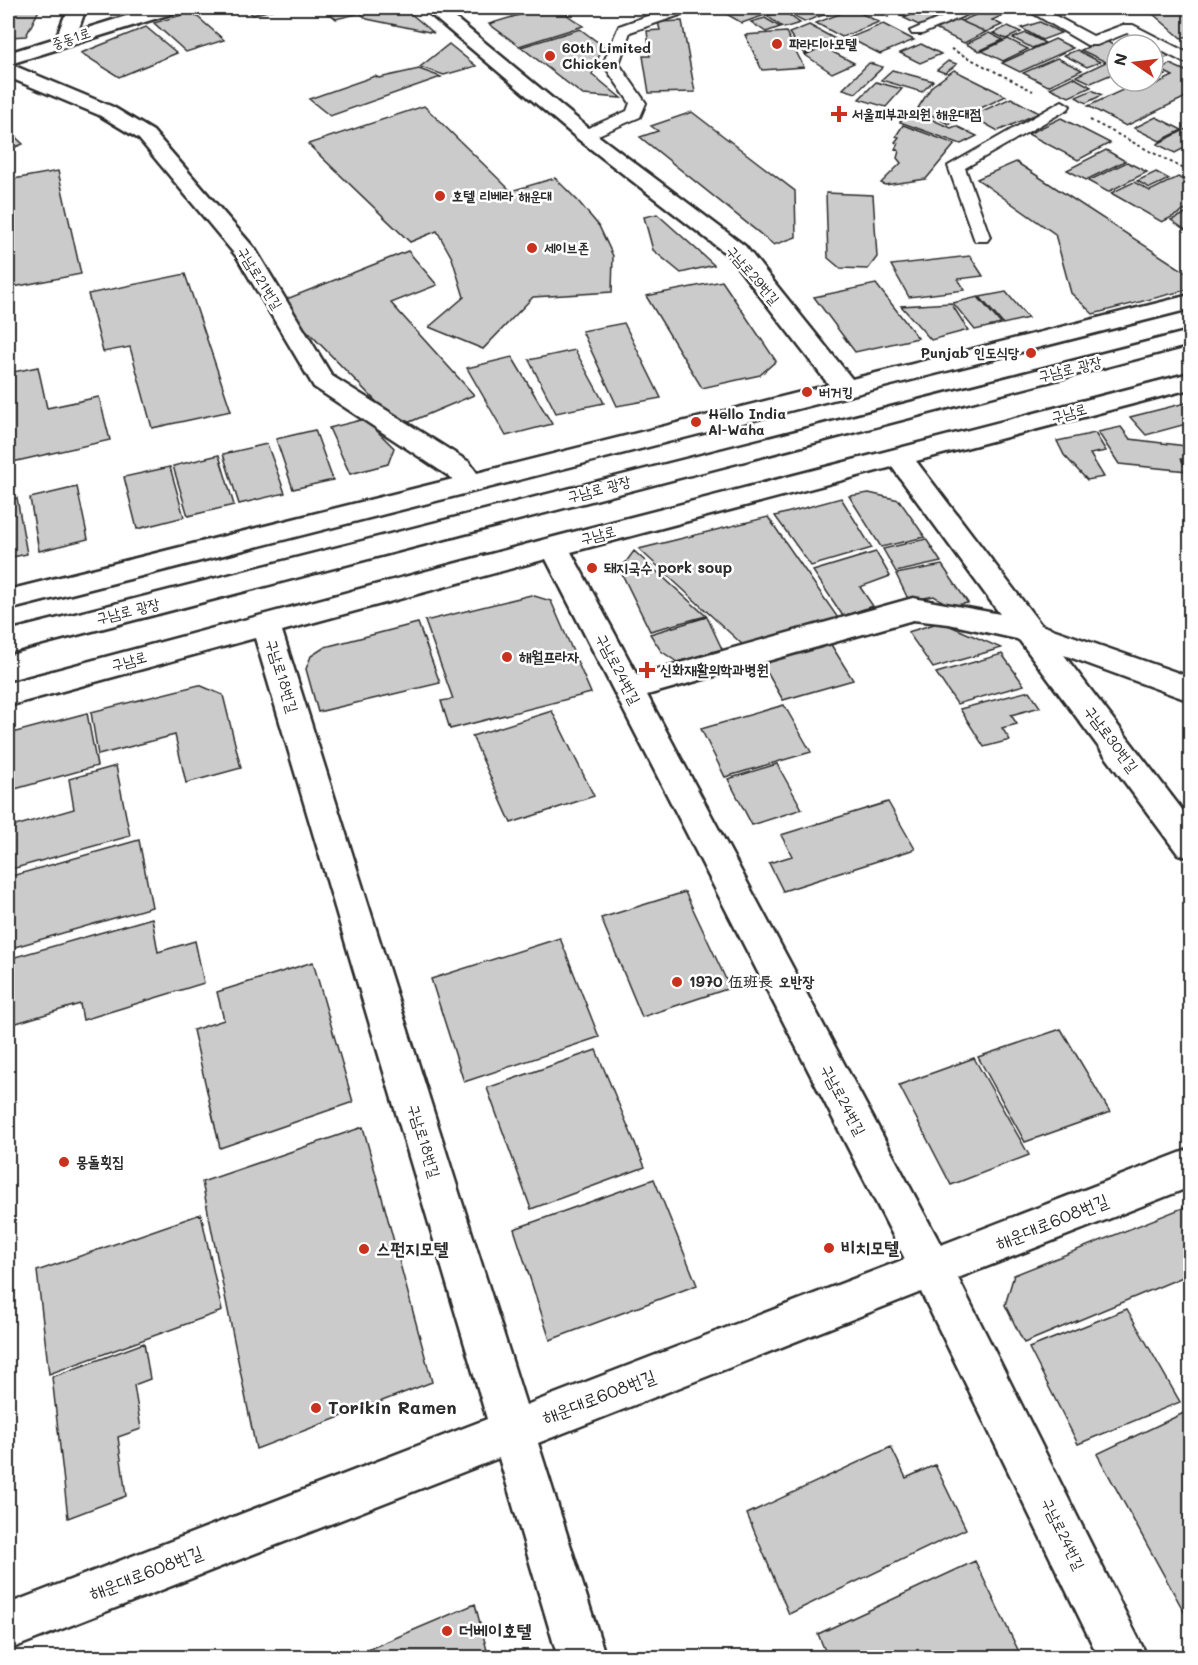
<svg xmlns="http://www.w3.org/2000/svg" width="1198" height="1665" font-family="Mali,'LXGW WenKai TC','Poor Story',sans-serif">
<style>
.building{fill:#cbcbcb;stroke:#2b2b2b;stroke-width:1.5}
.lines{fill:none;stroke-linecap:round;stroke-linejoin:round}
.lane-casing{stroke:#2b2b2b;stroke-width:4}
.street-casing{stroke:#2b2b2b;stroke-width:5}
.path{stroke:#2b2b2b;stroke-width:2;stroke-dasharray:3 3;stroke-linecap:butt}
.lane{fill:#fff;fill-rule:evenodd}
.street{fill:#fff;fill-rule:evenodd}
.poi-dot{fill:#c8321e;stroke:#fff;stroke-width:2}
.labels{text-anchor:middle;stroke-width:5;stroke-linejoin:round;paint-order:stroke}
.far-street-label{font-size:14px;fill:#2b2b2b;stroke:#fff}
.far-poi-label{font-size:14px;font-weight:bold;fill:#2b2b2b;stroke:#fff;text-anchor:start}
.street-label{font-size:15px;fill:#2b2b2b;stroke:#fff}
.poi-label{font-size:15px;font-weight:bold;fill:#2b2b2b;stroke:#fff;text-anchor:start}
.near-street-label{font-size:18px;fill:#2b2b2b;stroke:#fff}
.near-poi-label{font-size:18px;font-weight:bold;fill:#2b2b2b;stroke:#fff;text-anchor:start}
</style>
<rect width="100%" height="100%" fill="#fff"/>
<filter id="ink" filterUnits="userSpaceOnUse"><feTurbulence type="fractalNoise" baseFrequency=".0167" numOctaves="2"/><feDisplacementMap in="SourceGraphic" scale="12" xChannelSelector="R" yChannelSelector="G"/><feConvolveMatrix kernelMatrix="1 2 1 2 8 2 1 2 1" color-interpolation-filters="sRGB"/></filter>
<g filter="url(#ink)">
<!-- building -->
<path class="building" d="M8,8H40L26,36L10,37L8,33Z
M245,8H278L253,15Z
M323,8H404L434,33L367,19L360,13L336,19Z
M542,8H557L583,26L519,46L489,24Z
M716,8H755L765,15L742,23Z
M755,8H787L765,15Z
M792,8H843L804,22L784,11Z
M888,8H923L903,16Z
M928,8L950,16L923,27L904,18Z
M992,8H1006L1013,11L992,20L1002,25L986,32L961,21Z
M1146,8H1190V36L1181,38Z
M852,9L879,22L842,37L816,23Z
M783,11L800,23L784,28L767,16Z
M192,12L224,40L186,52L154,23Z
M765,18L780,27L766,32L751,22Z
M957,19L961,21L986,32L964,43L935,29Z
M682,21L695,92L649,93L643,56H650L647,31L660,30L658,22Z
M1040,22L1061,33L1042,40L1021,28Z
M883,24L914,40L880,54L849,38Z
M809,25L837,40L804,54L789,33Z
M1008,26L1021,32L1006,39L993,33Z
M146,27L177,53L119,77L81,53Z
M580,29L603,46L592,74L621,98L583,95L521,47Z
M786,32L804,67L762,70L745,35Z
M989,33L1003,40L979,51L966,44Z
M1026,33L1045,43L1032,48L1013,38Z
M1008,39L1028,49L1003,61L982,51Z
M1055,39L1073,48L1020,72L1002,63Z
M1104,40L1117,47V72L1091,83L1076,76L1106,62L1081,50Z
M1144,40L1173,55L1153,63V45H1129Z
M449,44L476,66L444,75L420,67Z
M921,44L941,54L920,63L900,53Z
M823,47L854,63L832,73L805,55Z
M1077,50L1100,62L1087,67L1064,55Z
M1057,58L1082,70L1048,86L1023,73Z
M948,61L957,64L945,73L937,70Z
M869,63L883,67L856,93L843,89Z
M1170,64L1190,73V95L1126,126L1088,106L1129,87L1139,92L1173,76L1159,69Z
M419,69L441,77L330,116L309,99L375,76L379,78Z
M1153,69L1166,75L1153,81Z
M892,70L933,81L922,92L881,80Z
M954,70L1006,96L948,124L918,108L932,86Z
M1073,77L1091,87L1069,97L1050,88Z
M876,82L902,89L886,107L859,99Z
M1092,90L1102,95L1086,103L1076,97Z
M1011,98L1039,113L998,131L971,116Z
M424,106L511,191L555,178L578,201L599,226L613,256L612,292L533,297L483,349L429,327L464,297L452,258L437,231L410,242L308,144Z
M912,111L951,128L956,126L977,136L961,144L900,122Z
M692,112L795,191L796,237L774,245L640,137L658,131L651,126Z
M1156,117L1182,130L1160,141L1134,128Z
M1061,118L1110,143L1078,160L1028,134Z
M903,125L955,144L926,179L885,185L881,183L901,163L897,158L899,151L895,149L898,144L895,142L899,137L896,136Z
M1188,128L1190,129V145L1175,153L1157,144Z
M8,130L23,144L8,150Z
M1106,150L1125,161L1086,180L1067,170Z
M1016,162L1190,275V289L1093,314L1071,293L1055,234L977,179Z
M1127,162L1147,172L1108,192L1088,181Z
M58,171L81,274L8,288V180Z
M1156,172L1169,179L1150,188L1137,181Z
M1178,177L1190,184V208L1162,222L1111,193L1134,182L1150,191Z
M826,193L873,195L877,257L868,269L840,268L828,258Z
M1190,212V233L1171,220Z
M657,214L714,265L681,273L653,250L644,217Z
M408,251L437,285L391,303L474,395L400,426L279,302Z
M970,256L983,276L958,279L965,290L909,297L891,265Z
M185,274L231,411L152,428L130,347L103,352L88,294Z
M722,281L776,361L760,375L702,388L646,296Z
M876,284L918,338L855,352L814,297Z
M1006,292L1028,318L1003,324L980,297Z
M978,297L1001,324L975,330L953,303Z
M951,303L968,330L931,340L901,306Z
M624,323L661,398L617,406L582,331Z
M575,350L604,403L556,413L529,360Z
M512,357L552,424L506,436L467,368Z
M38,367L47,408L99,397L110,440L8,463V373Z
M1185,403L1190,408V423L1146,435L1130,417Z
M365,419L394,448L388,464L350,474L329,428Z
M1121,427L1130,439L1186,446L1190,451V460L1181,459L1188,471L1119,464L1098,432Z
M315,430L333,480L293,489L276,439Z
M1095,433L1106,451L1090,454L1104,477L1087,480L1064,455L1057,441Z
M267,444L285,493L239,504L223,454Z
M219,455L234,505L188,516L173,466Z
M170,467L184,517L137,529L124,477Z
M77,487L88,539L39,551L30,498Z
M869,493L899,500L925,537L881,547L849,496Z
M17,498L27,554L8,558V500Z
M841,498L872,548L811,566L775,516Z
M768,517L838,618L743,645L639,549Z
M926,539L941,562L896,572L883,549Z
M634,551L706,616L650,631L620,570Z
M876,552L890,576L860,587L873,606L843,616L813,571Z
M942,565L968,603L950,606L934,596L909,601L896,574Z
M531,595L551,601L591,693L450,729L441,701L453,699L425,621Z
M707,617L722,649L677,662L661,651L650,634Z
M941,622L1001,648L933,668L908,632Z
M418,623L440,683L318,712L306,669L311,656L325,647Z
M830,643L853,680L783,700L761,662Z
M1002,654L1024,685L957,704L936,673Z
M199,685L223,695L241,768L186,783L175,735L98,755L91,712Z
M1029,691L1040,707L1011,715L1017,724L1002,728L1010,740L984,747L960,709Z
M784,705L811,752L725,777L701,729Z
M552,711L594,796L511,823L472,736Z
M87,713L97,766L8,791V734Z
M777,764L802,809L752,825L728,779Z
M116,766L130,836L8,870V828L74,809L69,779Z
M888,802L915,849L783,891L769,863L792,856L781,835Z
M139,840L152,907L8,949V877Z
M685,892L730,988L642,1017L601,918Z
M152,918L158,952L195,941L204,983L83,1020L80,1004L13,1024L8,959Z
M560,938L599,1037L464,1082L431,979Z
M313,962L353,1102L220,1148L193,1030L224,1020L217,992Z
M1061,1029L1110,1112L1025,1142L978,1057Z
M596,1050L645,1167L531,1209L487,1088Z
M974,1058L1029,1155L951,1185L899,1085Z
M363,1127L432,1382L256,1449L202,1182Z
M654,1179L697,1285L550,1340L514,1229Z
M1190,1205V1274L1024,1343L1005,1305L1014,1275Z
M201,1214L222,1311L49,1374L37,1271Z
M1127,1309L1180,1402L1078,1444L1029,1348Z
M144,1343L150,1379L134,1385L141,1429L118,1437L126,1496L68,1518L52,1377Z
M1190,1410V1615L1187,1617L1097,1454Z
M891,1447L906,1478L935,1465L966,1529L789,1614L747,1514Z
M975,1561L1022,1658H828L818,1634Z
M475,1604L489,1658H348Z"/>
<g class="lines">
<defs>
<path id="lane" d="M670,8H684L685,11L683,14L630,32L619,64L646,103L640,117L591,138H579L577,135L579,132L627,111L630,103L603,64L619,26Z
M963,8H982L922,34H912L910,31Z
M1024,8H1041L1093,36L1123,25H1133L1190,54V63L1183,62L1127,33L1097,45H1087Z
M1062,101L1070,106L1068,109L965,168L990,237L987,241H975L948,166Z"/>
<path id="street" d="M68,8H86L78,31L152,8H179L177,12L10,64L113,107L153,131L255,249L332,376L469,462L477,473L829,385L729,256L578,139L423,8H443L592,131L745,246L852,379L1190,295V309L8,610V590L453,479L314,387L237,257L139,139L99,115L8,77V53L56,38Z
M1190,331V345L8,653V631Z
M1190,373V389L916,461L1041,625L1190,677V701L1064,655L1190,820V858L1178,854L1020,641L1017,639L949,624L913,620L647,695L941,1245L1190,1149V1187L958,1278L1148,1658H1099L921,1292L538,1443L606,1658H558L499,1458L8,1650V1604L487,1419L255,638L8,706V683L554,537ZM892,467L1000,614L913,598L637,675L571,552ZM546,559L905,1259L526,1405L282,631Z"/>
</defs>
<!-- lane casing -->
<use href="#lane" class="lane-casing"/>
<!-- street casing -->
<use href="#street" class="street-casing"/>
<!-- path -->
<path class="path" d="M870,8L891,18
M951,49L1033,91
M1090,120L1190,172"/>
<!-- lane -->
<use href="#lane" class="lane"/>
<!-- street -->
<use href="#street" class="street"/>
</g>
</g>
<!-- markers -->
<g class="poi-dot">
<circle cx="777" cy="44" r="6"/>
<circle cx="550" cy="56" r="6"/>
<path d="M836 105h6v6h6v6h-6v6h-6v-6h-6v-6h6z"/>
<circle cx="440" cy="196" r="6"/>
<circle cx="532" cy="248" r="6"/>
<circle cx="1031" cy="353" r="6"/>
<circle cx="807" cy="392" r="6"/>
<circle cx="696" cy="422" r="6"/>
<circle cx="592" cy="568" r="6"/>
<circle cx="507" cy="657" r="6"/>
<path d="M644 661h6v6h6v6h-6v6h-6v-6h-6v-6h6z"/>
<circle cx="677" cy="982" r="6"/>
<circle cx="64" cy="1162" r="6"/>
<circle cx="829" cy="1248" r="6"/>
<circle cx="364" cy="1249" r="6"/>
<circle cx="316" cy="1408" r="6"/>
<circle cx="447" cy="1631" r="6"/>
</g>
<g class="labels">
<!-- far-street labels -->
<g class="far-street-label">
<text transform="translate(71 38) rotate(-18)" y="5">중동1로</text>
<text transform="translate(753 275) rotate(49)" y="5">구남로29번길</text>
<text transform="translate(260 278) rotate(58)" y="5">구남로21번길</text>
</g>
<!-- far-poi labels -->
<g class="far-poi-label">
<text x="789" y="49">파라디아모텔</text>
<text x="562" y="53">60th Limited<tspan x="562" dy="16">Chicken</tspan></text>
<text x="852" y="119">서울피부과의원 해운대점</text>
<text x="452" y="201">호텔 리베라 해운대</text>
<text x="544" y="253">세이브존</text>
<text x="1019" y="358" text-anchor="end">Punjab 인도식당</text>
<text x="819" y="397">버거킹</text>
<text x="708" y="419">Hello India<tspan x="708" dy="16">Al-Waha</tspan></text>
</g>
<!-- street labels -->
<g class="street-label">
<text transform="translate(1070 369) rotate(-14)" y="5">구남로 광장</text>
<text transform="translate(1069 413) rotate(-15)" y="5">구남로</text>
<text transform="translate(599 489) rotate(-15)" y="5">구남로 광장</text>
<text transform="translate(598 535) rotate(-14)" y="5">구남로</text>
<text transform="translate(128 611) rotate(-14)" y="5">구남로 광장</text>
<text transform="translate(129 661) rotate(-15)" y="5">구남로</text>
<text transform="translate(618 669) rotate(62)" y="5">구남로24번길</text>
<text transform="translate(282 676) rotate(73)" y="5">구남로18번길</text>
<text transform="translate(1111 739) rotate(53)" y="5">구남로30번길</text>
<text transform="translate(843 1100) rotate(62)" y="5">구남로24번길</text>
<text transform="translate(424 1141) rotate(73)" y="5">구남로18번길</text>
<text transform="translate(1063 1534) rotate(64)" y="5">구남로24번길</text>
</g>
<!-- poi labels -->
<g class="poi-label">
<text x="604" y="573">돼지국수 pork soup</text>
<text x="519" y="662">해월프라자</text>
<text x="660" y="675">신화재활의학과병원</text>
<text x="689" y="987">1970 伍班長 오반장</text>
<text x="76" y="1167">몽돌횟집</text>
</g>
<!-- near-street labels -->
<g class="near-street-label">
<text transform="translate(1052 1222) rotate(-22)" y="6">해운대로608번길</text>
<text transform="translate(599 1397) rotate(-21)" y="6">해운대로608번길</text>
<text transform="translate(146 1573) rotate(-21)" y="6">해운대로608번길</text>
</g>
<!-- near-poi labels -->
<g class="near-poi-label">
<text x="841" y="1254">비치모텔</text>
<text x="376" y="1255">스펀지모텔</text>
<text x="328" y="1414">Torikin Ramen</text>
<text x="459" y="1637">더베이호텔</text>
</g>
</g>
<!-- margin -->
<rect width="1198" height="1665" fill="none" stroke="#fff" stroke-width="30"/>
<rect x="15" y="15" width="1168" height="1635" fill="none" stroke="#2b2b2b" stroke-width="2" filter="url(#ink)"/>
<!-- north arrow -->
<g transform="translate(1135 63) rotate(284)"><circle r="28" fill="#ffffff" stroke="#aaaaaa" stroke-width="1.5"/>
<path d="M0-4.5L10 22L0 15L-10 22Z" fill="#c8321e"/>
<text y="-9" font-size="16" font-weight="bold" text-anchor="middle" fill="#2b2b2b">N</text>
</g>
</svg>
